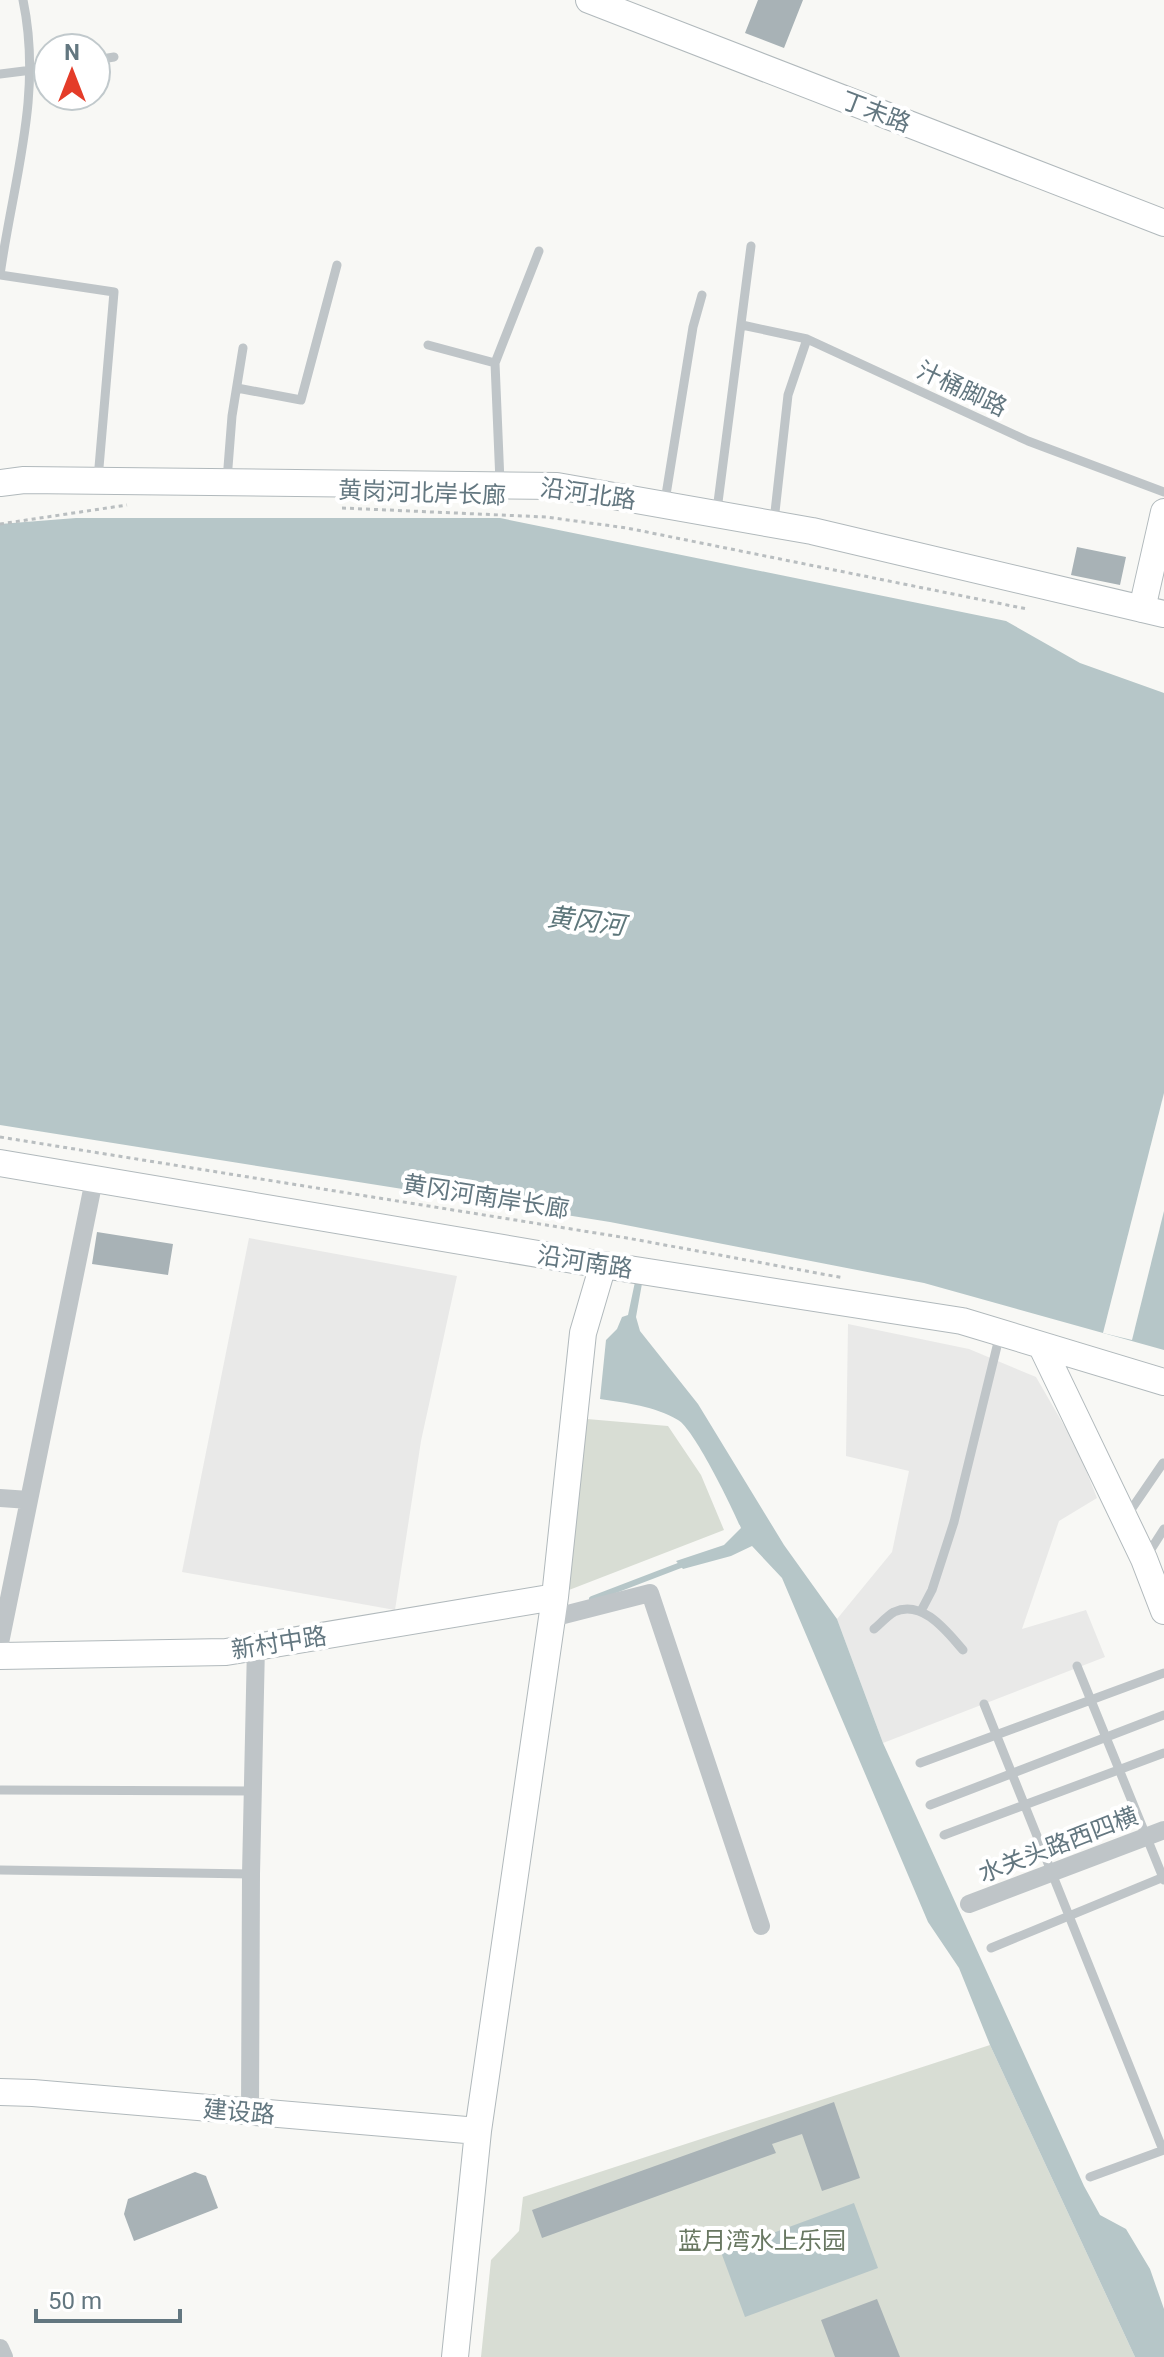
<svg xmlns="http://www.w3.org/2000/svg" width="1164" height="2357" font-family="Roboto,'Noto Sans SC',sans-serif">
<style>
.built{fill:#e9e9e8}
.green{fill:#d8ddd4}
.water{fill:#b6c6c8}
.pier{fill:#f8f8f5}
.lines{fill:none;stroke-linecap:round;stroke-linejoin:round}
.stream{stroke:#b6c6c8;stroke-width:6}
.building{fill:#a8b2b6}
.secondary-casing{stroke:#b1b9bc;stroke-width:28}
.path{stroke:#b9bec0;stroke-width:3;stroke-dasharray:4 4;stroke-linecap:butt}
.lane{stroke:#bfc5c8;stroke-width:9}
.street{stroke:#bfc5c8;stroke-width:18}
.secondary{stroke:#fff;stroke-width:26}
.labels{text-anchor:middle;stroke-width:8;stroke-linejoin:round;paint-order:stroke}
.street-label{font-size:24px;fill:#637780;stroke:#fff}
.park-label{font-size:24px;fill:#697862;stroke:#fff}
.water-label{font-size:26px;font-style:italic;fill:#5e777b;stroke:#fff}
</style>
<rect width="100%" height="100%" fill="#f8f8f5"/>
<!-- built -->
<path class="built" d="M249,1238L457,1276L421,1441L395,1610L182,1572Z
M848,1324L969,1349L1036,1377L1077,1448L1097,1498L1059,1521L1022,1629L1086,1610L1105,1657L883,1743L837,1619L892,1552L909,1471L846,1456Z"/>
<!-- green -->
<path class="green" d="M587,1419L668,1426L701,1475L724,1530L569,1590Z
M990,2045L1135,2357H481L491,2260L519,2231L523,2197Z"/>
<!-- water -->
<path class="water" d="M76,518H500L1006,621L1080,663L1164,693V1350L924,1283L610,1222L0,1125V524Z
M636,1277L643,1278L636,1317L640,1331L698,1404L784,1545L837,1619L883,1743L1084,2186L1100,2215L1126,2229L1150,2269L1164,2309V2357H1135L990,2045L959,1968L928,1922L782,1578L752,1546L731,1556L683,1569L676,1561L724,1545L741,1528C732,1507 694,1429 678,1420C655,1406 626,1403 600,1399L606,1340L617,1329L622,1317L628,1315Z
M854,2203L878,2268L745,2317L721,2252Z"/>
<!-- pier -->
<path class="pier" d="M1164,1093V1211L1132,1340L1103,1333Z"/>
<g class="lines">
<!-- stream -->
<path class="stream" d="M592,1599L686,1563"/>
</g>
<!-- building -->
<path class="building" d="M758,0H803L784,48L745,33Z
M1077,547L1126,557L1120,585L1071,575Z
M97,1232L173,1244L168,1275L92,1264Z
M834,2102L860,2178L822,2191L802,2134L772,2144L776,2153L542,2238L532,2210Z
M195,2172L206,2176L218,2208L134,2241L124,2214L128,2199Z
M877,2299L900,2357H835L821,2320Z"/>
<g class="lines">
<defs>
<path id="secondary" d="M589,0L1164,223
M0,483L24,480L557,486L812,531L1164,614
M1142,609L1164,512
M0,1163L603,1265L962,1321L1164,1382
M1042,1347L1144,1559L1164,1611
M0,1656L226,1652L555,1597
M0,2092L33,2093L478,2131
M455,2357L478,2131L555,1597L583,1333L603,1265"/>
</defs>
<!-- secondary casing -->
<use href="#secondary" class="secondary-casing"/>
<!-- path -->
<path class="path" d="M342,508L546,517L627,528L1027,609
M0,524L127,505
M0,1137L627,1238L844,1278"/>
<!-- lane -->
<path class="lane" d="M23,0C43,95 13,181 0,275L114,292L98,479
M96,60L114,57
M0,74L48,68
M742,325L807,339L1028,441L1164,492
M428,345L495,363L500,482
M495,363L539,251
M237,388L301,400L337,265
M227,480L232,416L243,348
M665,501L693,327L702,295
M717,510L751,246
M774,521L788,395L807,339
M1126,1517L1163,1463
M1146,1557L1164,1529
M921,1611L932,1590L954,1522L1000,1334
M874,1629C880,1624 887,1616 894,1612C923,1599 947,1632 963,1650
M1077,1666L1164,1880
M984,1704L1163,2150
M920,1763L1164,1673
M0,1790L253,1791
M930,1805L1164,1715
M944,1835L1164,1753
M0,1870L251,1874
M991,1948L1164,1877
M1090,2177L1164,2150"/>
<!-- street -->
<path class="street" d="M0,1498L29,1500
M552,1618L650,1593L761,1926
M0,1643L94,1180
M969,1904L1164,1830
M250,2113L251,1874L256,1646
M0,2348L4,2357"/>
<!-- secondary -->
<use href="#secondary" class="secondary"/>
</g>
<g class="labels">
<!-- street labels -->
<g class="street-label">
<text transform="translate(876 112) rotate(21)" y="8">丁未路</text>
<text transform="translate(962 389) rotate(25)" y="8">汁桶脚路</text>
<text transform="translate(422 493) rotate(2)" y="8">黄岗河北岸长廊</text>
<text transform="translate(588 494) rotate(8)" y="8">沿河北路</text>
<text transform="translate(486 1197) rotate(9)" y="8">黄冈河南岸长廊</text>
<text transform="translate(585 1262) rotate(9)" y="8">沿河南路</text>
<text transform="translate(279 1643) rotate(-9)" y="8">新村中路</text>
<text transform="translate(1058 1845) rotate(-21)" y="8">水关头路西四横</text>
<text transform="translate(239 2112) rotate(5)" y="8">建设路</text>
</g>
<!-- park labels -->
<g class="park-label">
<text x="762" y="2249">蓝月湾水上乐园</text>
</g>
<!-- water labels -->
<g class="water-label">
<text transform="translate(586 921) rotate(7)" y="9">黄冈河</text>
</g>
</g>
<!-- north arrow -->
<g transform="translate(72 72)"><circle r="38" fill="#ffffff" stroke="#c1c9cc" stroke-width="2"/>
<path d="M0-6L14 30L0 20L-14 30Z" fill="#e43c29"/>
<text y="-12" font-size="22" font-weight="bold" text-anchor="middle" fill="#637780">N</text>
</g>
<!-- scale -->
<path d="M36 2309v12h144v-12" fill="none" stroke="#637780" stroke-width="4"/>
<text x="48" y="2309" font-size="24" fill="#637780" stroke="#ffffff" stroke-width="6" paint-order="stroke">50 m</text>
</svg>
